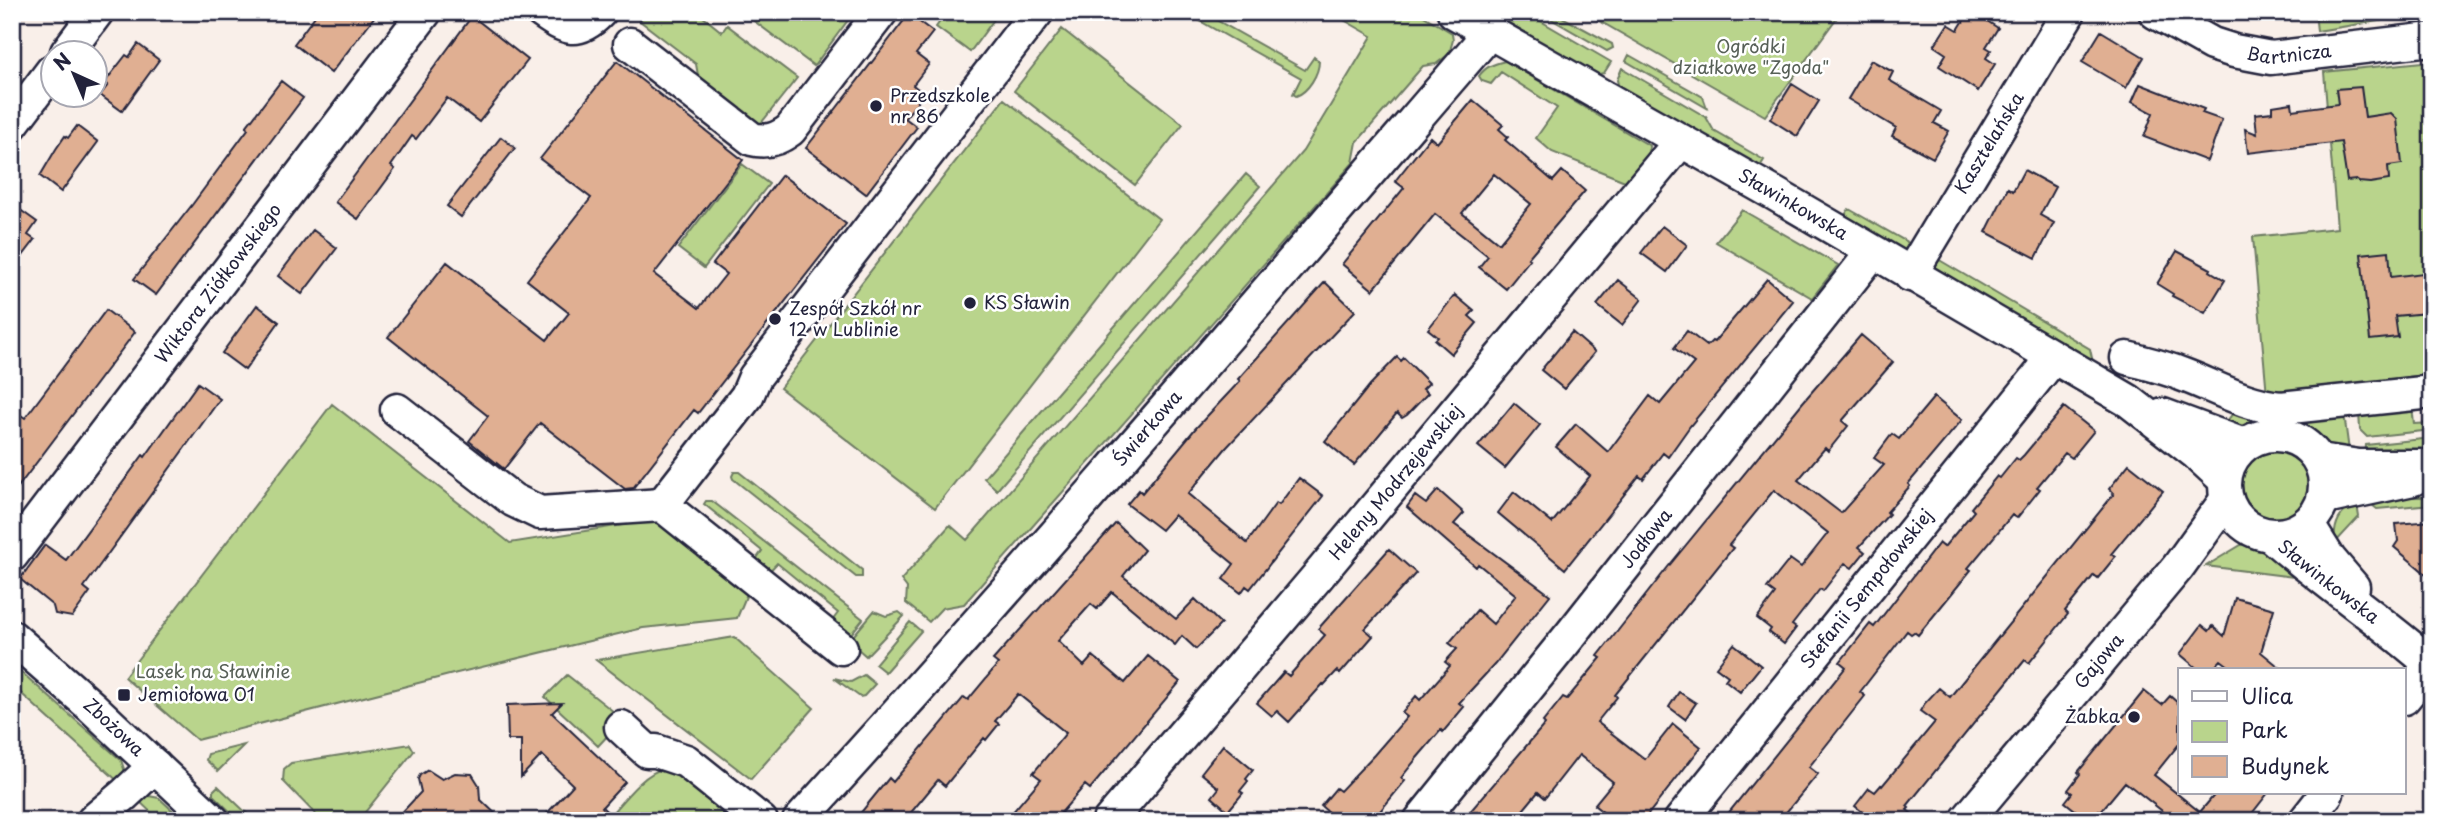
<svg xmlns="http://www.w3.org/2000/svg" width="2444" height="833" font-family="'Playpen Sans',sans-serif">
<style>
.green{fill:#b9d48c;stroke:#6e7b64;stroke-width:2}
.building{fill:#e0af92;stroke:#22223b;stroke-width:2;fill-rule:evenodd}
.lines{fill:none;stroke-linecap:round;stroke-linejoin:round}
.minor-casing{stroke:#22223b;stroke-width:37}
.minor{stroke:#fff;stroke-width:32}
.poi-dot{fill:#22223b;stroke:#fff;stroke-width:2.5}
.labels{text-anchor:middle;stroke-width:5;stroke-linejoin:round;paint-order:stroke}
.park-label{font-size:18px;fill:#576057;stroke:#fff}
.street-label{font-size:18px;fill:#22223b;stroke:#fff}
.poi-label{font-size:18px;fill:#22223b;stroke:#fff;text-anchor:start}
</style>
<rect width="100%" height="100%" fill="#f9efe9"/>
<filter id="ink" filterUnits="userSpaceOnUse"><feTurbulence type="fractalNoise" baseFrequency=".0143" numOctaves="2"/><feDisplacementMap in="SourceGraphic" scale="14" xChannelSelector="R" yChannelSelector="G"/><feConvolveMatrix kernelMatrix="1 2 1 2 8 2 1 2 1" color-interpolation-filters="sRGB"/></filter>
<g filter="url(#ink)">
<!-- green -->
<path class="green" d="M646,12H697L722,32L727,25L797,78L758,127L699,81L696,64L640,21Z
M742,12H854L814,66Z
M947,12H995L998,14L970,52L936,27Z
M1184,12H1202L1305,70L1314,57L1319,61C1319,74 1308,92 1296,96L1293,94L1301,78Z
M1330,12H1417L1452,33L1453,40L1449,54L1436,64L1423,66L1357,142L1353,163L964,604L942,608L929,622L906,603L907,588L901,580L950,525L967,540L1303,151L1372,36Z
M1480,12H1525L1611,62L1604,73L1593,75Z
M1539,12H1553L1612,44L1613,48L1607,51Z
M1584,12H1841L1765,116Z
M2315,12H2414L2415,15L2317,31Z
M1062,29L1183,124L1135,185L1014,91Z
M1629,55L1703,97L1707,108L1626,61Z
M1505,61L1650,146C1648,164 1639,171 1625,181L1552,152L1536,138L1557,108L1501,72L1491,84L1482,81L1479,76C1486,66 1494,64 1505,61Z
M2432,61V374L2267,395L2253,237L2337,228L2324,72Z
M1622,68L1706,117L1714,131L1764,160L1758,170L1619,89L1617,80Z
M1004,99L1159,219L935,508L780,388Z
M742,164L769,184L704,268L678,248Z
M1246,174L1260,186L997,490L984,478Z
M1849,209L1912,245L1903,252L1847,219L1845,215Z
M1742,210L1838,265L1812,298L1716,242Z
M1931,255L2090,349L2094,367L1933,274Z
M332,404L510,543L660,519L749,589L737,618L643,628L457,673L197,740L124,677Z
M2412,406L2414,424L2432,423V430L2367,437L2360,430L2359,412Z
M2236,409L2344,414L2350,458L2327,450L2317,439L2295,427L2270,425L2243,431L2222,428Z
M2432,438V449L2365,456L2366,445Z
M2240 486a36 36 0 1 1 72 0a36 36 0 1 1-72 0Z
M734,472H739L862,570V577H856L733,479L732,476Z
M2402,497H2432V504L2377,509L2372,505L2371,500Z
M706,501H712L863,619L847,639L829,625L838,613L777,563L765,576L752,565L762,551L704,504Z
M2357,504L2359,517L2335,543C2333,525 2340,510 2357,504Z
M2255,544L2267,547L2302,578L2206,566L2241,545Z
M874,611L886,616L899,612L904,616L866,656L849,641Z
M910,622L921,631L885,672L875,664Z
M734,637L814,708L751,779L596,660Z
M12,664L121,760L125,772L121,784L12,685Z
M567,675L623,719L598,746L545,697Z
M864,675L875,684L864,696L860,697L834,678L851,682Z
M410,744L414,751L358,821H322L283,781L284,769L291,763Z
M244,745L218,771L206,760L208,754Z
M664,769L684,775L730,809L722,818L725,821H605C619,806 644,771 664,769Z
M218,786L255,821H240L213,795V791Z
M149,796L159,798L184,821H160L138,800Z"/>
<!-- building -->
<path class="building" d="M318,12H378L331,73L294,44Z
M1969,12H1973L1998,28L1986,47L1991,50L1986,58L1995,64L1978,91L1939,66L1946,54L1934,46L1948,24L1958,30Z
M909,14L933,32L916,54L929,64L913,85L924,94L905,118L917,127L866,194L806,148Z
M472,16L528,60L479,122L447,98L416,139L412,136L391,166L395,169L358,219L335,202Z
M2101,31L2144,57L2126,88L2082,62Z
M138,44L159,60L122,111L100,95L108,85L105,82L126,55L129,57Z
M1871,60L1893,72L1889,80L1941,111L1934,123L1949,131L1933,158L1892,136L1896,128L1848,99Z
M617,61L743,160L654,274L699,308L726,274L713,264L782,175L846,224L698,413L694,410L633,488L625,489L540,423L504,469L469,441L488,416L388,337L447,262L547,340L569,313L527,280L591,198L540,159Z
M281,81L303,98L156,295L134,279L192,205L248,129L246,127Z
M1792,84L1819,101L1797,136L1770,119Z
M2140,84L2204,109L2202,113L2222,120L2207,161L2144,137L2153,113L2132,102Z
M2361,87L2365,117L2391,113L2397,119L2402,164L2388,166L2389,180L2370,183L2359,182L2356,180L2347,181L2341,142L2248,153L2245,129L2257,134L2255,114L2272,112V106L2292,103L2293,110L2338,104L2336,89Z
M1473,100L1503,125L1499,129L1508,137L1505,140L1553,181L1562,171L1585,191L1528,258L1530,259L1506,289L1479,267L1488,256L1435,214L1373,290L1342,264L1404,188L1395,181L1430,137L1437,143ZM1494,174L1531,204L1499,243L1462,213Z
M77,126L98,142L61,192L40,176L56,149L65,136L68,138Z
M501,137L515,148L461,217L447,206Z
M2024,170L2055,187L2040,215L2054,223L2036,258L1986,232L2008,188L2013,191Z
M12,204L37,222L28,235L35,240L12,270Z
M1662,226L1687,245L1667,272L1641,253Z
M313,230L337,248L302,294L278,276Z
M2177,251L2211,269L2210,271L2225,280L2205,313L2172,296L2173,294L2157,284Z
M2389,251L2391,277L2423,273L2427,313L2395,316L2398,337L2370,340L2361,254Z
M1767,279L1793,301L1690,426L1668,457L1663,453L1643,479L1639,476L1565,569L1498,513L1514,492L1552,523L1590,476L1556,447L1576,424L1608,452L1650,396L1660,404L1694,363L1674,348L1687,331L1707,346L1712,341L1714,342Z
M1618,280L1642,299L1622,325L1597,305Z
M1325,282L1355,311L1226,448L1188,494L1247,543L1276,503L1279,505L1299,478L1323,496L1250,589L1246,586L1241,593L1223,579L1234,564L1174,515L1161,530L1127,504L1139,490L1142,493L1195,429L1240,381L1238,379Z
M1455,295L1474,311L1469,316L1477,323L1451,354L1435,340L1438,337L1428,329Z
M257,305L279,322L245,370L222,353Z
M106,310L135,332L12,495V409L25,418Z
M1572,332L1595,352L1564,389L1541,370Z
M1861,335L1893,362L1842,421L1848,426L1828,451L1825,448L1798,480L1841,513L1884,465L1874,458L1892,434L1899,439L1934,397L1962,420L1908,484L1910,486L1887,512L1889,514L1859,547L1865,552L1852,568L1845,563L1823,591L1820,589L1792,625L1796,628L1784,644L1769,632L1771,629L1757,618L1775,594L1767,588L1790,559L1801,567L1828,533L1774,490L1729,545L1733,548L1615,695L1617,697L1597,722L1645,759L1673,724L1701,747L1643,821H1614L1594,805L1613,782L1579,755L1545,798L1538,792L1514,821H1462L1545,724L1543,722L1563,697L1567,699L1587,675L1601,658L1598,656L1668,567L1803,402Z
M1397,357L1401,361L1404,358L1429,383L1423,389L1428,393L1407,415L1402,418L1397,413L1354,465L1325,441L1370,385Z
M198,383L220,399L84,587L90,592L72,617L55,614L53,606L20,579L45,545L66,560L143,455L145,457Z
M1514,403L1540,425L1505,468L1478,446Z
M2064,407L2094,431L2072,458L2065,453L2037,487L2040,489L2017,518L2012,515L1968,568L1971,570L1918,635L1914,632L1911,634L1907,631L1860,692L1865,696L1809,767L1818,774L1779,821H1722L1846,667L1840,662L1870,624L1874,627L1939,543L1944,547L1974,511L1971,508L1997,476L2000,478L2016,458L2019,460L2024,455Z
M2129,464L2163,491L2111,554L2115,557L2098,578L2094,575L2065,611L2068,614L2029,663L2025,660L1907,806L1909,808L1907,810L1921,821H1873L1855,806L1869,788L1875,792L1881,785L1882,786L1935,722L1920,711L1925,703L1939,688L1950,697L2114,494L2109,489Z
M1438,490L1464,513L1454,524L1550,595L1495,664L1459,703L1464,707L1443,732L1441,730L1417,758L1401,778L1405,781L1372,821H1338L1321,806L1336,788L1340,791L1374,755L1407,717L1402,713L1416,696L1420,700L1450,666L1445,662L1457,649L1449,643L1477,610L1493,624L1516,595L1478,564L1476,567L1407,507L1415,496L1426,504Z
M2432,521V579L2394,547L2398,541L2396,524Z
M1116,523L1144,550L1123,576L1176,619L1195,599L1221,624L1196,649L1182,636L1175,645L1112,592L1097,609L1091,604L1058,641L1084,666L1093,656L1125,683L1148,656L1180,682L1090,789L1085,785L1054,821H1005L1041,779L1033,773L1066,733L1018,694L995,721L999,724L986,740L984,738L945,786L938,780L904,821H854L889,778L893,782L964,697L968,700L998,664L993,660Z
M1389,549L1416,573L1365,629L1373,636L1340,674L1337,671L1324,685L1323,684L1289,722L1277,711L1272,716L1257,703L1284,672L1289,676L1325,635L1318,629Z
M2235,598L2274,609L2261,652L2283,670H2234L2221,660L2212,670H2199L2180,654L2202,625L2209,631L2213,626L2224,636Z
M1734,644L1761,666L1740,692L1725,680L1728,676L1716,667Z
M2144,691L2162,705L2170,696L2180,705V743L2154,775L2200,812L2216,793H2268L2246,821H2175L2125,782L2101,811L2099,810L2089,821L2065,802L2072,793L2068,790L2080,774L2078,772Z
M1679,692L1696,703L1685,719L1669,707Z
M562,703L552,713L625,782L602,807L617,821H540L573,785L542,755L521,777V740H508L507,705Z
M1223,745L1253,770L1246,779L1248,781L1240,791L1243,793L1228,811L1212,797L1219,788L1201,773Z
M428,770L442,779L455,773L472,774L479,785L480,799L503,821H394L421,792L418,779L420,775Z"/>
<g class="lines">
<defs>
<g id="minor">
<path d="M542,12C566,29 578,35 600,12"/>
<path id="s1" d="M1454,12L1775,194L2129,401L2197,454L2225,480"/>
<path id="s2" d="M2155,12L2212,44L2234,51L2271,58L2432,39"/>
<path d="M630,44L752,139C767,143 778,139 790,130L881,12"/>
<path d="M67,52L97,12"/>
<path d="M12,124L52,71"/>
<path id="s3" d="M1910,275L2069,12"/>
<path d="M2127,358C2145,363 2164,367 2181,374C2214,386 2245,405 2281,408L2432,392"/>
<path d="M397,410L513,500L540,513L662,505L841,648"/>
<path d="M2163,415L2244,445"/>
<circle cx="2275" cy="485" r="50"/>
<path d="M2319,460L2359,466H2432"/>
<path d="M2325,498L2413,479"/>
<path d="M662,505L747,396L755,377L1037,12"/>
<path d="M2308,525L2330,560L2353,587"/>
<path id="s4" d="M2270,535C2322,581 2380,619 2432,665"/>
<path id="s5" d="M12,555L425,12"/>
<path id="s6" d="M12,637L92,707L213,821"/>
<path d="M2404,698L2431,665"/>
<path d="M621,727L647,751H656L686,761L761,821"/>
<path d="M93,821L125,794L155,766"/>
<path id="s7" d="M799,821C1031,567 1255,305 1479,45L1487,31"/>
<path id="s8" d="M1109,821L1318,576L1681,141"/>
<path id="s9" d="M1420,821L1572,633L1872,253"/>
<path id="s10" d="M1680,821L2053,358"/>
<path id="s11" d="M1966,821L2178,567L2226,500"/>
<path d="M2305,821L2327,793"/>
</g>
</defs>
<!-- minor casing -->
<use href="#minor" class="minor-casing"/>
<!-- minor -->
<use href="#minor" class="minor"/>
</g>
</g>
<!-- markers -->
<g class="poi-dot">
<circle cx="876" cy="106" r="7"/>
<circle cx="970" cy="303" r="7"/>
<circle cx="775" cy="319" r="7"/>
<rect x="117" y="688" width="14" height="14" rx="3.5"/>
<circle cx="2134" cy="717" r="7"/>
</g>
<g class="labels">
<!-- park labels -->
<g class="park-label">
<text x="1751" y="53">Ogródki<tspan x="1751" dy="21">działkowe "Zgoda"</tspan></text>
<text x="213" y="678">Lasek na Sławinie</text>
</g>
<!-- street labels -->
<g class="street-label">
<text dy="6" stroke="none"><textPath href="#s2" startOffset="144">Bartnicza</textPath></text>
<text dy="6" stroke="none"><textPath href="#s3" startOffset="154">Kasztelańska</textPath></text>
<text dy="6" stroke="none"><textPath href="#s1" startOffset="390">Sławinkowska</textPath></text>
<text dy="6" stroke="none"><textPath href="#s5" startOffset="341">Wiktora Ziółkowskiego</textPath></text>
<text dy="6" stroke="none"><textPath href="#s7" startOffset="525">Świerkowa</textPath></text>
<text dy="6" stroke="none"><textPath href="#s8" startOffset="444">Heleny Modrzejewskiej</textPath></text>
<text dy="6" stroke="none"><textPath href="#s9" startOffset="362">Jodłowa</textPath></text>
<text dy="6" stroke="none"><textPath href="#s4" startOffset="75">Sławinkowska</textPath></text>
<text dy="6" stroke="none"><textPath href="#s10" startOffset="298">Stefanii Sempołowskiej</textPath></text>
<text dy="6" stroke="none"><textPath href="#s11" startOffset="208">Gajowa</textPath></text>
<text dy="6" stroke="none"><textPath href="#s6" startOffset="136">Zbożowa</textPath></text>
</g>
<!-- poi labels -->
<g class="poi-label">
<text x="890" y="102">Przedszkole<tspan x="890" dy="21">nr 86</tspan></text>
<text x="984" y="309">KS Sławin</text>
<text x="789" y="315">Zespół Szkół nr<tspan x="789" dy="21">12 w Lublinie</tspan></text>
<text x="138" y="701">Jemiołowa 01</text>
<text x="2120" y="723" text-anchor="end">Żabka</text>
</g>
</g>
<!-- margin -->
<rect width="2444" height="833" fill="none" stroke="#fff" stroke-width="42"/>
<rect x="21" y="21" width="2402" height="791" fill="none" stroke="#22223b" stroke-width="2.5" filter="url(#ink)"/>
<!-- legend -->
<rect x="2178" y="668" width="228" height="126" fill="#ffffff" stroke="#a7a7b1" stroke-width="2"/>
<rect x="2192" y="691" width="35" height="10" fill="#ffffff" stroke="#a7a7b1" stroke-width="2"/>
<text x="2241" y="704" font-size="21" fill="#22223b">Ulica</text>
<rect x="2192" y="721" width="35" height="21" fill="#b9d48c" stroke="#a7a7b1" stroke-width="2"/>
<text x="2241" y="738" font-size="21" fill="#22223b">Park</text>
<rect x="2192" y="756" width="35" height="21" fill="#e0af92" stroke="#a7a7b1" stroke-width="2"/>
<text x="2241" y="774" font-size="21" fill="#22223b">Budynek</text>
<!-- north arrow -->
<g transform="translate(74 74) rotate(316)"><circle r="33" fill="#ffffff" stroke="#a7a7b1" stroke-width="2"/>
<path d="M0-5L12 26L0 18L-12 26Z" fill="#22223b"/>
<text y="-10" font-size="19" font-weight="bold" text-anchor="middle" fill="#22223b">N</text>
</g>
</svg>
